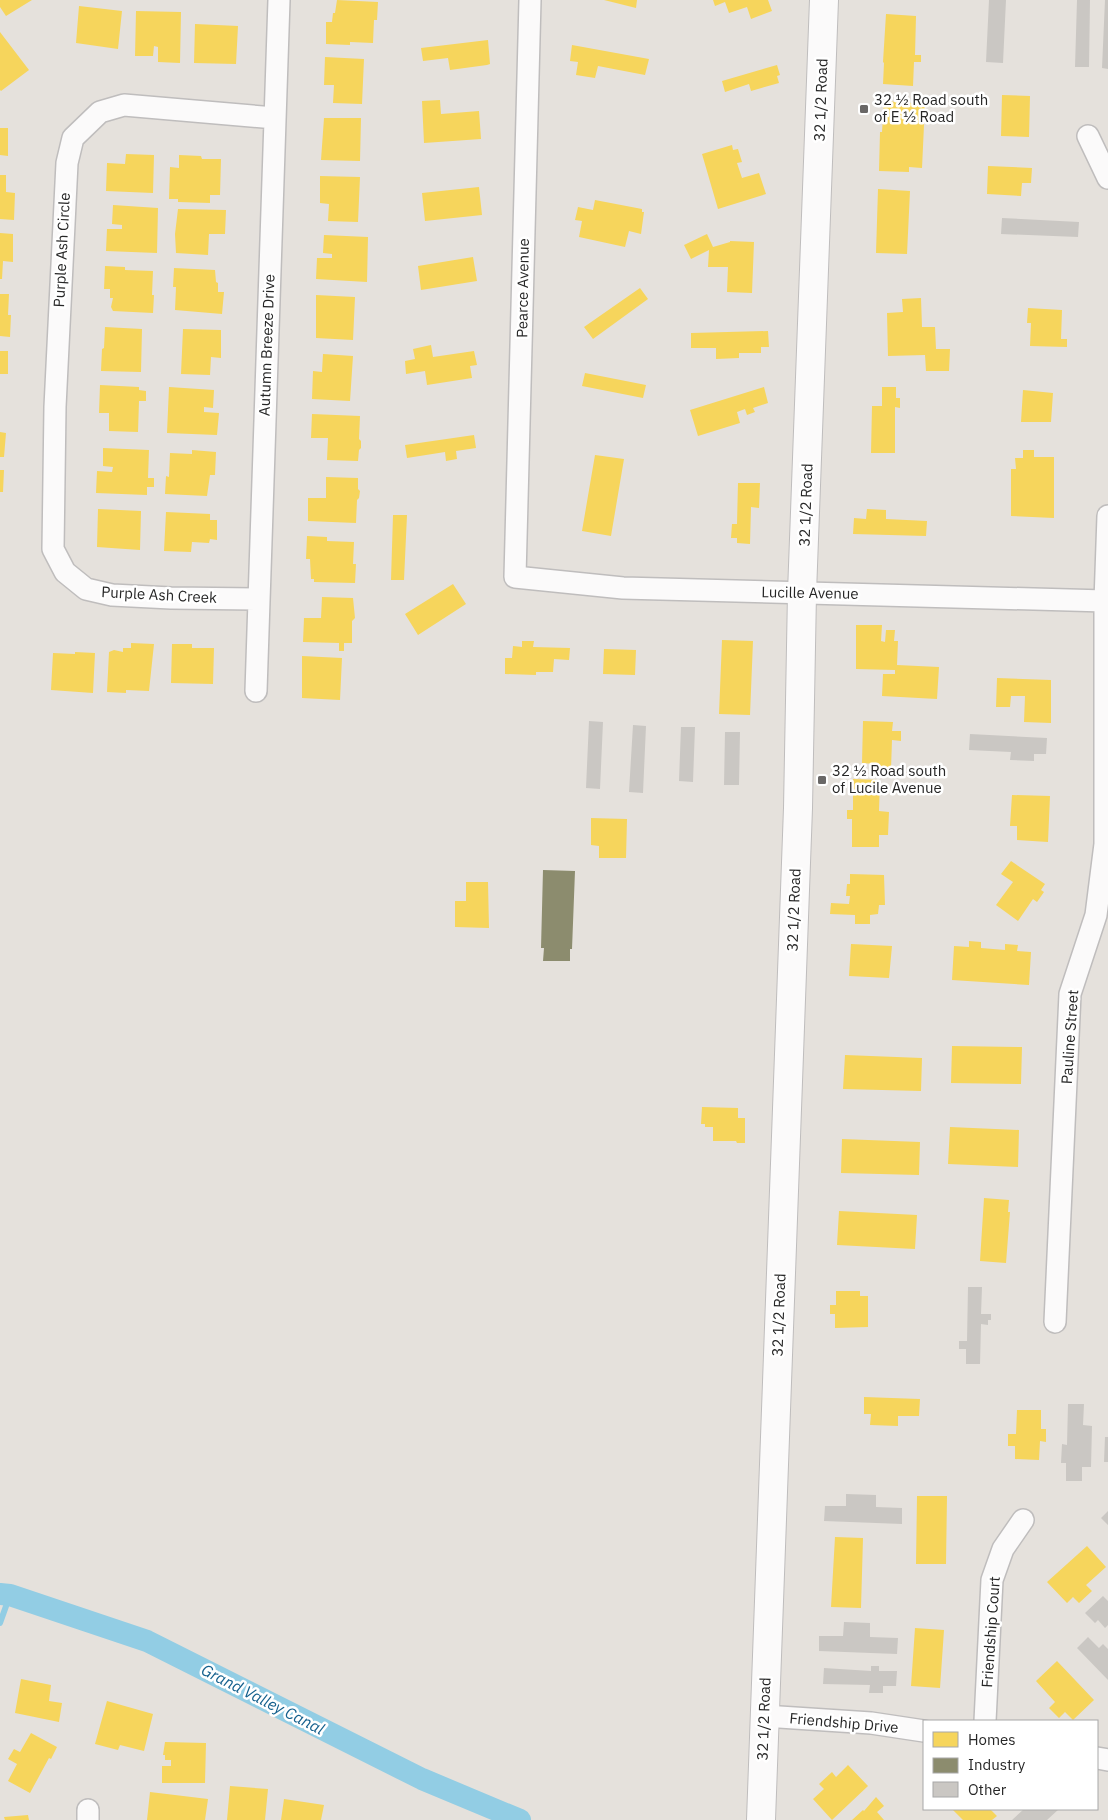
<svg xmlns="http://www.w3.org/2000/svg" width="1108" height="1820" font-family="'IBM Plex Sans',sans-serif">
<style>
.homes{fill:#f6d55c}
.industry{fill:#8c8c6e}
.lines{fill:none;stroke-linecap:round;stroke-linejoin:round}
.stream{stroke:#92cde4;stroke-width:6}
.canal{stroke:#92cde4;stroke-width:22}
.building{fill:#cac7c3}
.minor-casing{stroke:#bfbdbd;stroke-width:24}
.tertiary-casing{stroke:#bfbdbd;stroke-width:30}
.minor{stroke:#fbfafa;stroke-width:21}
.tertiary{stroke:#fbfafa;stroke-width:28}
.poi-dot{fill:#696766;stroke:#fff;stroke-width:2}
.labels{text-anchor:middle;stroke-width:5;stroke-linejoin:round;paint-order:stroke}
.street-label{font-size:15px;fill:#262626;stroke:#fff}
.poi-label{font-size:15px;fill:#262626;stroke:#fff;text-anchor:start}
.water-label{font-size:16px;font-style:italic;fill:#14608d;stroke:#fff}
</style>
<rect width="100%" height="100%" fill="#e5e1dc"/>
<!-- homes -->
<path class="homes" d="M0,0H32L6,16L0,7Z
M337,0L378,2L377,20H374L373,43L350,42V45L326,44V22H332L333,13H335Z
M604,0H637L636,8Z
M713,0H768L772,11L751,19L747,7L729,13L725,2L715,6Z
M79,6L122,11L118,49L76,43Z
M136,11L181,12L180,63L158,62V47L154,46L153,56H135Z
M886,14L916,16L915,55H921V62H914L913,86L883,84L884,63L883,62Z
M195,24L238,26L236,64L194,63Z
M0,32L29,70L1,91L0,90Z
M488,40L490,64L487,65L450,70L448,58L423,61L421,48Z
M572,45L649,59L645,75L598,66L595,78L576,75L578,62L570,61Z
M325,57L364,59L362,104L333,103L334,85H324Z
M777,65L780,75L777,76L779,83L751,91L749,84L725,92L722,81Z
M1002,95L1030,96L1029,137L1001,136Z
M440,100L441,114L479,111L481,139L424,143L422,101Z
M884,101L925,104L922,168L909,167V172L879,171L880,132H882Z
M324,118H361L360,161L321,160Z
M0,128H8V156L0,155Z
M732,145L733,150L738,149L742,162L737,163L742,178L759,173L766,194L718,209L702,154Z
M126,154L154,155L153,193L106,191L107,163L125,164Z
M179,155L201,156L202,159H221L220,195H210V203L178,202V199H169L170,167L179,168Z
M988,166L1032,168L1031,183H1022L1021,196L987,194Z
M0,175H6V192L15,193L14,220L0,219Z
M320,176L360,177L358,222L328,221L329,204L320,203Z
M479,187L482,215L425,221L422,193Z
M878,189L910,191L907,254L876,253Z
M595,200L642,209V212H644L641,234L629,231L625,247L579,237L582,221L575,220L578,207L593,210Z
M113,205L158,208L157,253L106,251L107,229H122V225L112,224Z
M178,209L226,210L225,234H209L208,255L176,253L175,234Z
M0,233L13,234V262L3,261L2,279H0Z
M707,234L713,247L730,242V241L754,242L752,293L727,292L728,267H708L709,250L691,259L684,245Z
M324,235L368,237L367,282L316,279L317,258H332V254L323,253Z
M473,257L477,281L421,290L418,266Z
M105,266L125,267V270L153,271L152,295H154L153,313L113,311L111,307L113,298H110V289H104Z
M174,268L215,270L216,282L218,283V292H224L222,314L175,310L176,287H173Z
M640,288L648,299L593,339L584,327Z
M0,294H9L8,315H11L10,337L0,336Z
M316,295L355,297L353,340L316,338Z
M921,298L922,327H935L936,349H950L949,371H926L925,355L888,356L887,313L903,312L902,299Z
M1028,308L1062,310L1061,339H1067V347L1030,346L1031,323H1027Z
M105,327L142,329L141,372L101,371L102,349L104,348Z
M183,329L221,330V358L211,357L210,375L181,374Z
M768,331L769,347H761V353H739V358L716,359V348H691V333Z
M431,345L433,357L474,351L477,365L470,366L472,378L427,385L425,371L406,374L405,361L415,359L413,349Z
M0,351H8V374H0Z
M323,354L353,356L350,401L312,399L313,371L322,372Z
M585,373L646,385L643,398L582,386Z
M100,385L139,387V390L146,391V401H139L138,432L109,431V413H99Z
M169,387L214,390L213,408L204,407V412L219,413L217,435L167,433Z
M764,387L768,403L753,408L755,412L747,415L745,409L737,412L740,423L698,436L690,410Z
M882,387H896V398H900V408L895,407V453H871L872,406H882Z
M1023,390L1053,393L1051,422H1021Z
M312,414L360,416L359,439L361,441V448L359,450L358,461L327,460L328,438H311Z
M0,432L6,433L4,457H0Z
M474,435L476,448L456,451L457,459L446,461L445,452L407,458L405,445Z
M103,448L149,450L148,478H154V487H147V495L96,493L97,471L112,472L113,467L103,466Z
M192,450L216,452L215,475H210L207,496L165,494L166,476L169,477L170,453L192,454Z
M1023,450H1034V457H1054V518L1011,516V469H1016L1015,458H1023Z
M595,455L624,459L611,536L582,531Z
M0,470H4L3,492H0Z
M326,477L358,478V489L360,491L359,498L357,500L356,523L308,521V498H326Z
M738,483H760L759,508L751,507L750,544L737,543V538H731L732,524H737Z
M98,509L141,511L140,550L97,547Z
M867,509L886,510V519L927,521L926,536L853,534L854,518L866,519Z
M166,512L210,514V520H217V540L210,539L209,543L192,542L191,552L164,551Z
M393,515H407L404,580H391Z
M307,536L327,537V541L354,542L353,564H356L355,583L314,582V579H311L310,559H306Z
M453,584L466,604L418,635L405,614Z
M322,597L353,598L355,618L352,621V643H344V651H339V643L303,642L304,618H321Z
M856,625H882L881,641L885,642L886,630H895L894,641H898L897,665L939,667L937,699L882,696L883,674H895V670L856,669Z
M722,640L753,641L750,715L719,714Z
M522,641H534L533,647L570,648L569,660L554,659L553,672H536V675L505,674V658H512L513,646L522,647Z
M131,643L154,644L149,691L126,690V693L107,692L109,652L114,650L123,652V648H131Z
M172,644H192V648H214L213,684L171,683Z
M604,649L636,650L635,675L603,674Z
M75,652L95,653L93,693L51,690L53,653L75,654Z
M302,656L342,658L340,700L302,698Z
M997,678L1051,680V723L1024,722L1025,696H1011L1010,707H996Z
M863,721L893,722L892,731H901V741L892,740L891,769L875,768V764L862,763Z
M853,779L880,780L879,811L889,812L888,835H879V847H852V819H847V810H853Z
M1012,795L1050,796L1048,842L1017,840V826H1010Z
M591,818L627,819L626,858H599V846L591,845Z
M1011,861L1045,884L1041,890L1044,892L1037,902L1033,899L1018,921L996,905L1013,882L1001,874Z
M850,874L884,875L885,905H879L878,914L870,915V924H855V915L830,914L831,903L849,904L850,896H846L847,884H850Z
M466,882H488L489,928L455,927V901H466Z
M969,941L981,942V948L1005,950V944L1018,945L1017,951L1031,952L1029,985L952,980L954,946L969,947Z
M851,944L892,946L889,978L849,976Z
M952,1046L1022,1047L1021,1084L951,1083Z
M845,1055L922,1058L921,1091L843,1089Z
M702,1107L738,1108V1118H745V1143H737L736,1141H713V1127H705V1124H701Z
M950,1127L1019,1130L1018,1167L948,1164Z
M842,1139L920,1142L919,1175L841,1173Z
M984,1198L1009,1200L1008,1212H1010L1006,1263L980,1261Z
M839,1211L917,1215L915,1249L837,1245Z
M836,1291H860V1296H868V1327L835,1328V1314H830V1305H836Z
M864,1397L920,1399L919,1416H898V1426L870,1425L871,1414H864Z
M1017,1410H1041V1429H1046V1442L1040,1441L1039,1460L1015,1459V1446H1008V1434H1016Z
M917,1496H947L946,1564H916Z
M835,1537L863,1538L861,1608L831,1607Z
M1087,1546L1106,1567L1086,1585L1092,1591L1079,1603L1073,1597L1067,1603L1047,1582Z
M915,1628L944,1630L940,1688L911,1686Z
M1057,1661L1094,1700L1073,1720L1065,1712L1059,1718L1049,1708L1055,1702L1036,1681Z
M21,1679L51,1685L49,1701L62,1703L59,1722L15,1713Z
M107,1701L153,1714L144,1751L120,1745L118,1750L95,1744Z
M31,1733L57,1747L51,1759L49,1758L30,1793L8,1781L17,1764L8,1759L14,1749L20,1752Z
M165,1742L206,1743L205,1783H162V1766H171V1760H165V1755H163Z
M848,1765L868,1786L832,1820L813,1799L824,1789L819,1784L832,1772L836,1777Z
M230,1786L268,1789L265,1820H227Z
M150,1792L208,1799L205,1820H147Z
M876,1797L884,1806L877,1812L884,1820H852L863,1810L864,1811Z
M284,1799L324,1805L321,1820H281Z
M952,1809H990L997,1816L992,1820H963Z
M28,1815L29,1820H5L4,1817Z"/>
<!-- industry -->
<path class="industry" d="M543,870L575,871L572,949H570V961H543L544,948H541Z"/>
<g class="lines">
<!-- stream -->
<path class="stream" d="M0,1623L10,1595"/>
<!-- canal -->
<path class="canal" d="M0,1594L10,1595L147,1641L422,1779L520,1820"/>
</g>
<!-- building -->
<path class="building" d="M989,0H1006L1003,63L986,62Z
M1077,0H1090L1089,67H1075Z
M1105,0H1108V69L1102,68Z
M1002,218L1079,222L1078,237L1001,234Z
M589,721L603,722L600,789L586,788Z
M633,725L646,726L643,793L629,792Z
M681,727H695L693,782L679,781Z
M725,732H740L739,785H724Z
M970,734L1047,738L1046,754H1034V761L1010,760L1011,752L969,750Z
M968,1287H982L981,1314H991V1320H988V1325L981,1324L980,1364H966V1349H959V1341H967Z
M1068,1404H1084L1083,1425L1092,1426L1091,1467H1082V1481H1066V1463H1061L1062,1444L1067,1445Z
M1105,1437H1108V1462H1104Z
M846,1494L876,1495V1507L902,1508V1524L824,1521L825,1506H846Z
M1108,1511V1525L1101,1518Z
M1103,1596L1108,1601V1625L1105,1628L1098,1620L1095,1623L1085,1613Z
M844,1622L870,1623V1637L898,1638L897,1654L819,1651V1636H843Z
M1088,1637L1099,1648L1103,1644L1108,1649V1680L1077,1648Z
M871,1666H879V1671H897L896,1686H883V1693H869L870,1685L823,1684L824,1668L871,1671Z
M1024,1809H1059L1047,1820H1012Z"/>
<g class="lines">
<defs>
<path id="minor" d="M530,0L515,577L623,588L1105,601
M1088,136L1108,178
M259,599L171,598L112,595L86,589L65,572L53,549L55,407L67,163L73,138L100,112L124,105L275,118
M256,691L279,0
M1055,1322L1070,994L1096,915L1105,844V601L1108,516
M764,1716L871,1723L924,1731
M985,1721L992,1580L1003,1549L1023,1520
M1097,1758L1108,1760
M88,1820V1810"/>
<path id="tertiary" d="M761,1820L798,808L802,593L824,0"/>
</defs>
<!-- minor casing -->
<use href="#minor" class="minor-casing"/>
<!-- tertiary casing -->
<use href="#tertiary" class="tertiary-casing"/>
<!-- minor -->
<use href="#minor" class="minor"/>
<!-- tertiary -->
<use href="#tertiary" class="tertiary"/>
</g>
<!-- markers -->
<g class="poi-dot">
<rect x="859" y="104" width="10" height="10" rx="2.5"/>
<rect x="817" y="775" width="10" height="10" rx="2.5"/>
</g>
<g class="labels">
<!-- street labels -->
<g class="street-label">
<text transform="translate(821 100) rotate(-88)" y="5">32 1/2 Road</text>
<text transform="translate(62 250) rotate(-87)" y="5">Purple Ash Circle</text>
<text transform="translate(523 288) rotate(-89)" y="5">Pearce Avenue</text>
<text transform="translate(267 345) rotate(-88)" y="5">Autumn Breeze Drive</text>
<text transform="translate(806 505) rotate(-88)" y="5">32 1/2 Road</text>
<text transform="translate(810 593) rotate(1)" y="5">Lucille Avenue</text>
<text transform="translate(159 595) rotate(3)" y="5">Purple Ash Creek</text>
<text transform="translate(794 910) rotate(-88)" y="5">32 1/2 Road</text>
<text transform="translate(1070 1037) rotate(-86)" y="5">Pauline Street</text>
<text transform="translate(779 1315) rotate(-88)" y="5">32 1/2 Road</text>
<text transform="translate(991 1632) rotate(-86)" y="5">Friendship Court</text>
<text transform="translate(764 1719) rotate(-88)" y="5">32 1/2 Road</text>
<text transform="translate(844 1723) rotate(5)" y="5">Friendship Drive</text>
</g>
<!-- poi labels -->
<g class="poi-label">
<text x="874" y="105">32 ½ Road south<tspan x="874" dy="17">of E ½ Road</tspan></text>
<text x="832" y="776">32 ½ Road south<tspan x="832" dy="17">of Lucile Avenue</tspan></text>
</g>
<!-- water labels -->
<g class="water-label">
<text transform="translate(263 1699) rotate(27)" y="6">Grand Valley Canal</text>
</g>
</g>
<!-- legend -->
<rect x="923" y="1720" width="175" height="90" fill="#ffffff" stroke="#a8a8a8"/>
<rect x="933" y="1732" width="25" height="15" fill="#f6d55c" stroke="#a8a8a8"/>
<text x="968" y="1745" font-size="15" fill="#262626">Homes</text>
<rect x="933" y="1758" width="25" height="15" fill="#8c8c6e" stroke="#a8a8a8"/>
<text x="968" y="1770" font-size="15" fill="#262626">Industry</text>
<rect x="933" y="1782" width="25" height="15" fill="#cac7c3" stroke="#a8a8a8"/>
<text x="968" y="1795" font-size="15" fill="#262626">Other</text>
</svg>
